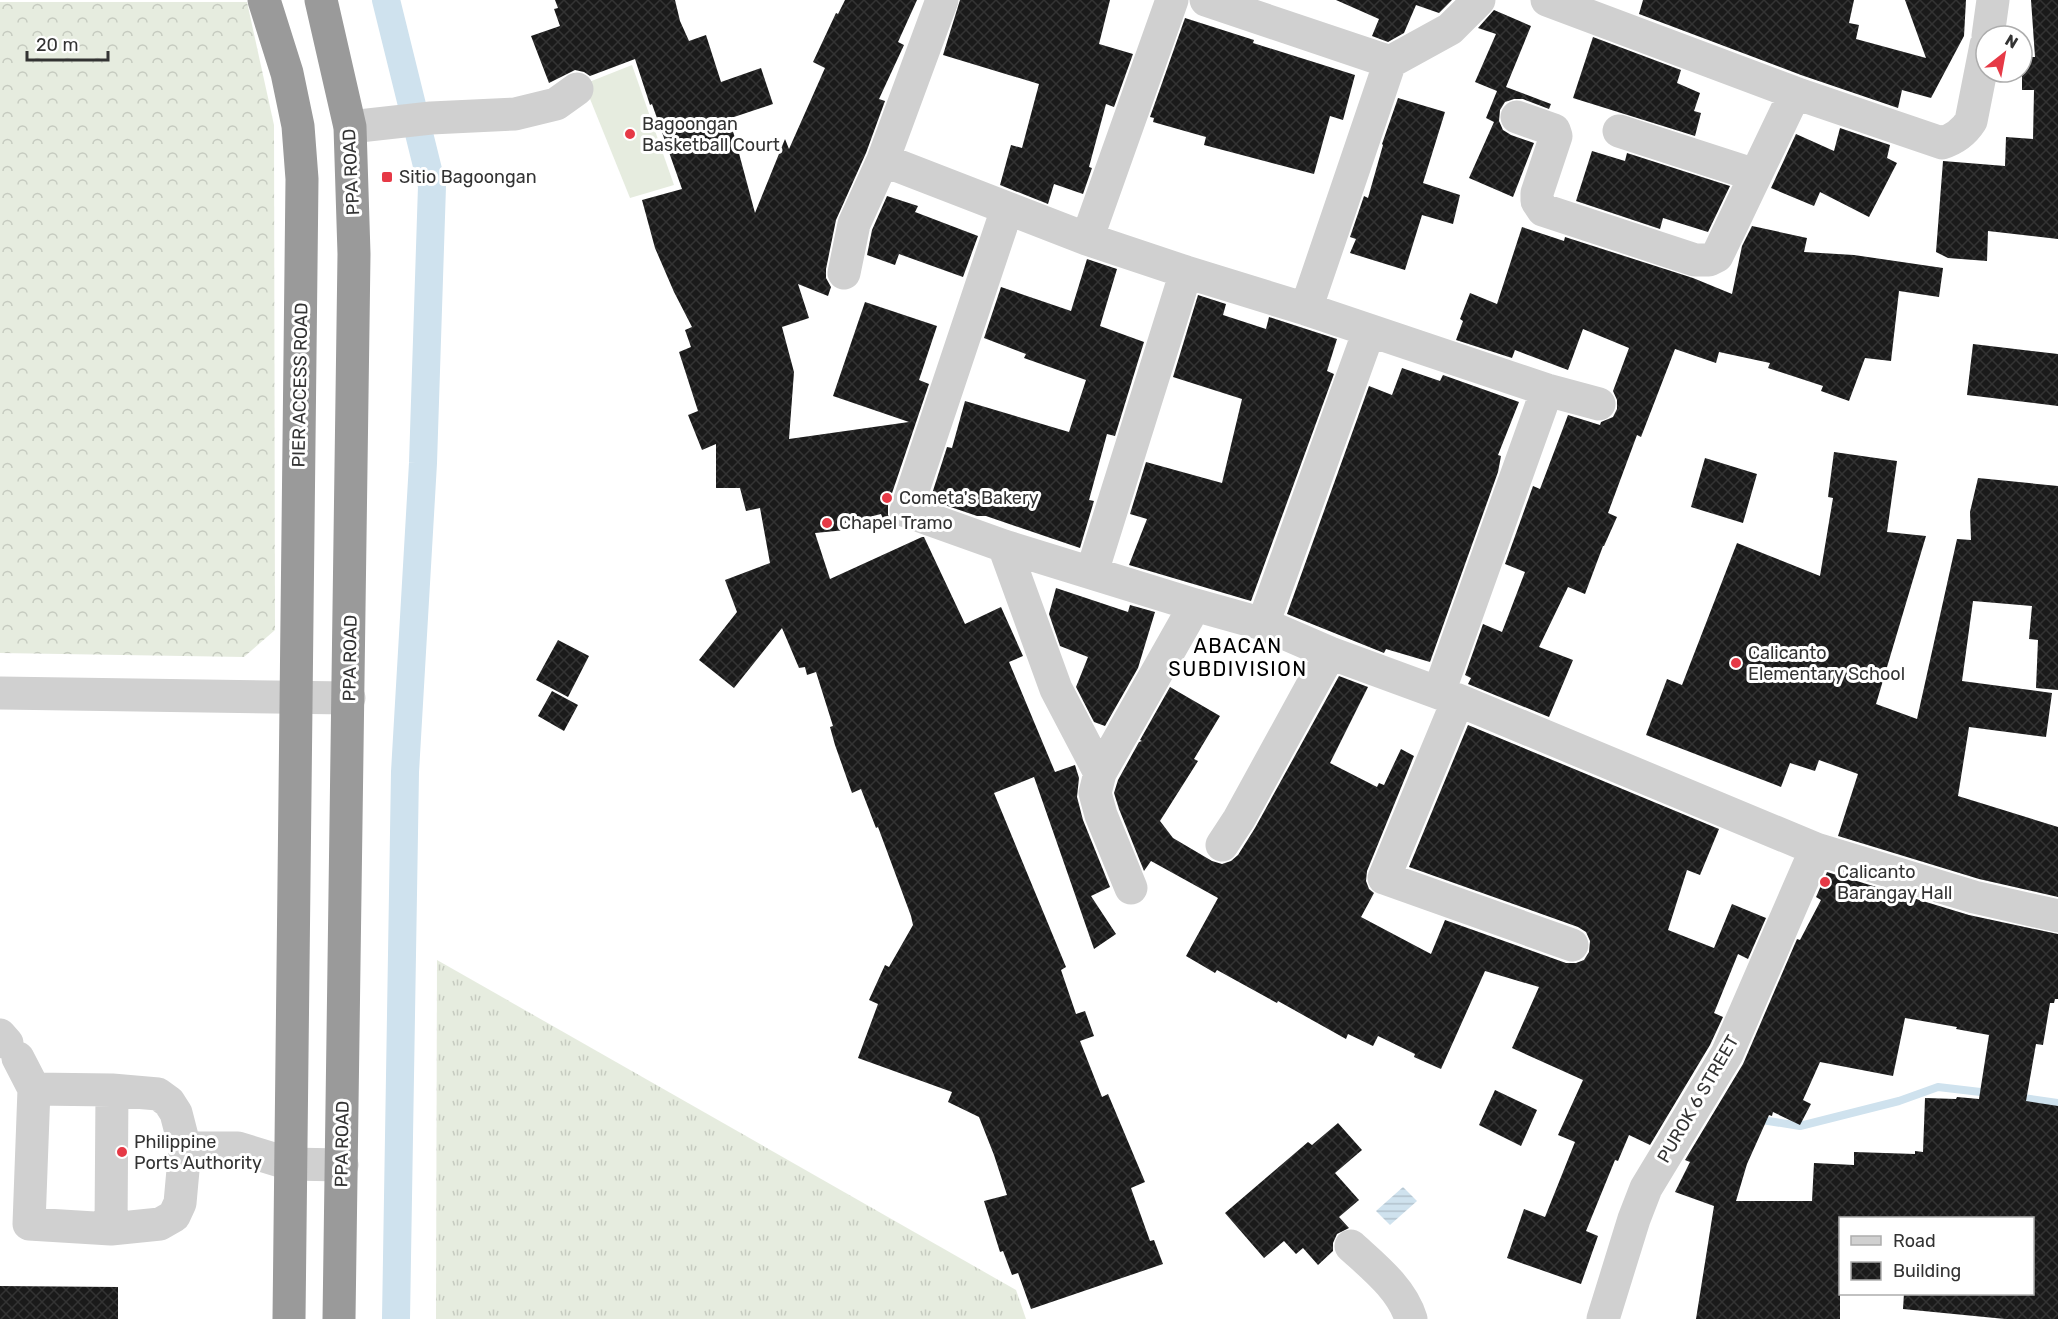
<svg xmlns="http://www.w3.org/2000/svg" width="2058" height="1319" font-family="Rubik,sans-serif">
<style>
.grass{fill:url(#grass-tufts)}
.forest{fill:url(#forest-crowns)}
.pitch{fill:#e6ecdf}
.water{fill:url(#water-rules)}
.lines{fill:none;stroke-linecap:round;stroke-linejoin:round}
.stream{stroke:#cfe2ee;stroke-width:8}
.canal{stroke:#cfe2ee;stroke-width:28}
.building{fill:url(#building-cross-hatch);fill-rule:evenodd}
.minor{stroke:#d0d0d0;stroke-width:33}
.highway{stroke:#9a9a9a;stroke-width:33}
.poi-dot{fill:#e63946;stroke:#fff;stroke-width:2}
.labels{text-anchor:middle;stroke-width:6;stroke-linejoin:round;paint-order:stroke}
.poi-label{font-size:18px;fill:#333;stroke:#fff;text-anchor:start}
.street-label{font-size:18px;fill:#333;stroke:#fff}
.neighbourhood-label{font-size:20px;letter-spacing:1.5px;fill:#000;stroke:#fff}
</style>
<defs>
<pattern id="grass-tufts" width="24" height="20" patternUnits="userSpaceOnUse" patternTransform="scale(1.5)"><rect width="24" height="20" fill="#e6ecdf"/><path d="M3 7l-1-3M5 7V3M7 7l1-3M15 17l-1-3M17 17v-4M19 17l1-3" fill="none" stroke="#c6cbc0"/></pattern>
<pattern id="forest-crowns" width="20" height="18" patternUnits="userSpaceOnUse" patternTransform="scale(1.5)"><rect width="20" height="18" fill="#e6ecdf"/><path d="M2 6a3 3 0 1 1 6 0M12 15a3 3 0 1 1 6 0" fill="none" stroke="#c6cbc0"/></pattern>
<pattern id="water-rules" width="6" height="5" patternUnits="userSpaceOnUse" patternTransform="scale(1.5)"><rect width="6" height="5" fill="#cfe2ee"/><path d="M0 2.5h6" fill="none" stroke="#b2c2cd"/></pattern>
<pattern id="building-cross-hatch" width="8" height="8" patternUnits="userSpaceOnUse" patternTransform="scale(1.5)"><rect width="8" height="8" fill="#1a1a1a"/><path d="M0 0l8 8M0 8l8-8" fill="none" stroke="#333"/></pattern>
</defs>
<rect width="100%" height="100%" fill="#fff"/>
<!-- grass -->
<path class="grass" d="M437,960L1016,1290L1026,1319H436Z"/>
<!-- forest -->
<path class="forest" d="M0,2H247L274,125L275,630L244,657L0,653Z"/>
<!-- pitch -->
<path class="pitch" d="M632,65L674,185L630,198L584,84Z"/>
<!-- water -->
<path class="water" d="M1403,1187L1417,1201L1390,1225L1376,1211Z"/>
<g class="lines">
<!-- stream -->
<path class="stream" d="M2017,1097L2058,1103
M1757,1117L1762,1120L1800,1126L1899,1101L1938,1087L1989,1093"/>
<!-- canal -->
<path class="canal" d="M386,0L432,186L423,463L405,772L396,1319"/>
</g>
<!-- building -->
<path class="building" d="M555,0H675L680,21L689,41L706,35L721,82L761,68L773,104L716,123L733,131L755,213L785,139L789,149L825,68L813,62L836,13L838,14L845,0H917L898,42L904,45L879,99L885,101L866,153L836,220L826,269V278L831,287L828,296L798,284L809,318L782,327L794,372L789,439L909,422L833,396L865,302L937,326L919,380L929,384L888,505V515L894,525L886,526L881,514L845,523L846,530L815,533L830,579L922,537H924L965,624L1001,607L1023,656L1009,662L1055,772L1075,765L1079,778L1077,797L1083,820L1110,887L1091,896L1116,934L1094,949L1034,777L994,793L1066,967L1061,970L1076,1014L1085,1011L1094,1036L1080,1041L1102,1097L1108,1094L1145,1182L1131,1188L1150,1241L1154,1240L1163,1264L1031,1309L1018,1273L1012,1275L1003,1251L1000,1252L984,1201L1007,1195L994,1155L979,1117L948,1102L952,1092L858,1058L878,1004L869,1000L885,965L889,967L913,925L911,916L878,827L876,828L861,789L852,793L835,745L830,727L833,726L816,672L807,675L805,667L799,668L782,628L734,688L699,660L737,612L725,580L770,563L760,508L746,511L740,488H716V444L702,450L688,415L698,411L679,352L691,347L685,330L692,327L674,292L655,248L642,200L682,189L652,104L650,105L635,59L590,76L584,72L575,70L549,83L531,36L560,26L554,9L558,8Z
M960,0H1110L1099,44L1133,54L1114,107L1106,104L1089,167L1092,168L1083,194L1054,184L1048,204L1000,185L1011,145L1022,148L1039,84L943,55Z
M1336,0H1452L1439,13L1416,5L1404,33L1388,42L1372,36L1379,19Z
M1643,0H1854L1849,23L1859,25L1856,39L1926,58L1905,0H1966L1964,36L1931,98L1902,90L1898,108L1801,75L1639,14Z
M2031,0H2058V239L1988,231L1987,261L1948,258L1936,252L1943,161L2005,166L2006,137L2033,139L2034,90H2022V57H2035Z
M1494,10L1531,26L1506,87L1551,104L1549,109L1523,99H1514L1505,102L1500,110L1499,121L1503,130L1511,135L1534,143L1513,197L1469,178L1494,122L1486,118L1497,91L1475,82L1496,34L1478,28Z
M1185,18L1254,40L1253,43L1355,75L1343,120L1330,116L1314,174L1204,145L1206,137L1153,122L1154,118L1150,117Z
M1593,37L1681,70L1677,83L1700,93L1694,111L1701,113L1695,136L1573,98Z
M1398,98L1445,112L1423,183L1460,195L1453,224L1422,215L1405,270L1350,253L1356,239L1350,237L1364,196L1368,198L1383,145L1382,144Z
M1840,128L1890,145L1887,158L1897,163L1869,217L1820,192L1814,206L1771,188L1796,134L1834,151Z
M1592,151L1625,161L1627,153L1730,186L1708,232L1663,218L1660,229L1576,201Z
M887,196L918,206L915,212L978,236L963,277L899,254L895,265L867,255L872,230Z
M1752,226L1807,238L1804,252L1854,255L1943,268L1939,297L1899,291L1891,361L1865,358L1849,401L1821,391L1823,386L1768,368L1770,363L1719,352L1716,363L1675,349L1641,437L1637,435L1608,513L1617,517L1604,546H1603L1585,594L1568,587L1539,647L1573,660L1549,717L1468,684L1471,678L1465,675L1483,624L1502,632L1525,572L1505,564L1533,486L1540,489L1568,415L1600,425L1601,422L1613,417L1617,409V400L1613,391L1629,348L1583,329L1568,370L1515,350L1512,358L1456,340L1463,321L1460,319L1470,293L1497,304L1522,227L1564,241L1565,237L1693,278L1732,294L1742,246Z
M1087,259L1117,269L1100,326L1144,342L1115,436L1107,434L1089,500L1094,501L1080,548L986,516H977L930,500L947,447L952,448L965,401L1069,432L1086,380L1024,358L1026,354L984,338L1001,287L1071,311Z
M1198,295L1226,304L1223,315L1266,329L1269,317L1337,339L1327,371L1334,374L1251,601L1129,565L1147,519L1130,514L1146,462L1222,483L1242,399L1173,377Z
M1973,344L2058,354V406L1967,395Z
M1402,368L1440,381L1443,375L1519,402L1498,455L1501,456L1498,472L1430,662L1386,649L1384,653L1287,614L1369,386L1392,395Z
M1834,452L1897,461L1887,532L1926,536L1876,704L1917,719L1957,539L1971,540L1970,512L1978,478L2058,486V690L2036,688L2038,640L2029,639L2032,606L1973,601L1962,681L2052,693L2046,737L1969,727L1958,796L2058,827V897L1979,879L1838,836L1858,774L1819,760L1815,771L1790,763L1781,787L1646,735L1667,679L1682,685L1737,543L1820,576L1833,498L1828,497Z
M1705,458L1757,474L1743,523L1691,507Z
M1056,588L1128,612L1130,605L1155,612L1138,668L1105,726L1094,722L1076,687L1088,657L1060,646L1049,614Z
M558,640L589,656L568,697L536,680Z
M1339,676L1368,687L1330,763L1377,787L1379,783L1384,785L1401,749L1414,756L1367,871L1366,881L1369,889L1374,893L1361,917L1431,954L1445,920L1566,963H1576L1584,960L1589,952L1590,941L1586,932L1578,927L1409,867L1468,725L1719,829L1700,875L1687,870L1668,930L1714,948L1732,904L1766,918L1748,959L1738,954L1714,1013L1723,1017L1710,1045L1650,1145L1629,1135L1618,1161L1615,1160L1586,1231L1598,1236L1581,1284L1507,1258L1524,1209L1545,1217L1575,1142L1558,1135L1583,1080L1512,1048L1539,987L1485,971L1441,1069L1414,1057L1415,1054L1378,1036L1373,1046L1348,1034L1346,1039L1278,1001L1277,1003L1217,970L1215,973L1186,956L1218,898L1151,861L1144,871L1119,809L1114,793L1118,780L1139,742L1142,741L1140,740L1170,687L1220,716L1194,759L1198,761L1160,821L1173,838L1212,861L1222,864L1231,861L1238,855L1255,828Z
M552,691L578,705L564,731L538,716Z
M1827,872L1969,915L2058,934V999H2055L2054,1003H2050L2043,1045L2036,1044L2026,1101L2058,1106V1319H2005L1903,1309L1904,1293H2032V1218H1840V1319H1696L1714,1206L1675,1192L1690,1162L1685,1160L1743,1064L1797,939L1800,940L1821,900L1816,897ZM1905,1018L1957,1027L1956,1029L1989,1035L1979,1099L1957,1097L1956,1099L1925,1098L1923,1152L1915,1151V1154L1854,1152V1165L1814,1163L1812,1201H1736L1747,1164L1769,1115L1772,1116L1773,1112L1800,1125L1811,1104L1803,1100L1820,1062L1893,1076Z
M1495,1090L1537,1110L1521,1146L1479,1125Z
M1338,1123L1362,1150L1335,1173L1359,1200L1339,1217L1349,1228L1337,1234L1333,1243V1251L1318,1265L1303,1248L1296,1254L1284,1241L1264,1258L1225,1213L1308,1142L1312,1145Z
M0,1286L118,1287V1319H0Z"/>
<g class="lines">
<!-- minor -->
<path class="minor" d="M1206,0L1390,62
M1547,0L1795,93L1942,143C1955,139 1964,132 1971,121L1986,45
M1988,36L1993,0
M1517,117L1554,130L1556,136L1537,193V201L1543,210L1695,260H1709L1717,256L1795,93
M350,127L431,118L515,114L556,104L577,89
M1619,131L1755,175
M883,160L1087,239L1186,272L1306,309L1547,390L1599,404
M1007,209L906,511L1004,546L1195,605L1263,624L1330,653L1458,700L1816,849L1974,897L2058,916
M1087,239L1172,0
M844,273L854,224L883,160L942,0
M1306,309L1390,62L1450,29L1479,0
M1004,546L1056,689L1100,773
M1092,572L1186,272
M1263,624L1369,331
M1439,692L1547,390
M0,693L349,698
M1458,700L1384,878L1572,945
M1222,845L1239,819L1330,653
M1131,888L1101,815L1095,793L1100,773L1195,605
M0,1035L7,1043
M18,1058L34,1089L29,1224L111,1229L160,1224L174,1216L180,1203L185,1148L176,1113L169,1102L158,1094L112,1090L34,1089
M185,1148H238L290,1164L342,1165
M111,1229L112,1090
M1351,1246C1374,1267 1402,1289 1411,1319
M1603,1319L1634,1219L1646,1188L1727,1054L1816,849"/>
<!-- highway -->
<path class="highway" d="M264,0L287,73L298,126L302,179L289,1319
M321,0L350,127L354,254L339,1319"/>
</g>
<!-- markers -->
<g class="poi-dot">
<circle cx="630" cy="134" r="6"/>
<rect x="381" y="171" width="12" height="12" rx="3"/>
<circle cx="887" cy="498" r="6"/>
<circle cx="827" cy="523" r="6"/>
<circle cx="1736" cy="663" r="6"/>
<circle cx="1825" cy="882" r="6"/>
<circle cx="122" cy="1152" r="6"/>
</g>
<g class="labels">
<!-- poi labels -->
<g class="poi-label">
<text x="642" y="130">Bagoongan<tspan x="642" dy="21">Basketball Court</tspan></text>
<text x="399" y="183">Sitio Bagoongan</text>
<text x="899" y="504">Cometa's Bakery</text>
<text x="839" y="529">Chapel Tramo</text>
<text x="1748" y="659">Calicanto<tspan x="1748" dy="21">Elementary School</tspan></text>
<text x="1837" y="878">Calicanto<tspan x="1837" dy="21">Barangay Hall</tspan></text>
<text x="134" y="1148">Philippine<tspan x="134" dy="21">Ports Authority</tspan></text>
</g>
<!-- street labels -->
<g class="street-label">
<text transform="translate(351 172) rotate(-93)" y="6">PPA ROAD</text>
<text transform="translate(300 385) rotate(-89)" y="6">PIER ACCESS ROAD</text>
<text transform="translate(350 658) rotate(-89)" y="6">PPA ROAD</text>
<text transform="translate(1698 1099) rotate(-60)" y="6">PUROK 6 STREET</text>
<text transform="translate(342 1144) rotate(-89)" y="6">PPA ROAD</text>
</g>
<!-- neighbourhood labels -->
<g class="neighbourhood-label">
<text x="1238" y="653">ABACAN<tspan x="1238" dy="23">SUBDIVISION</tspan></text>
</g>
</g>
<!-- legend -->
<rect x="1839" y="1217" width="195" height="78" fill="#ffffff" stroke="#adadad" stroke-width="1.5"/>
<rect x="1851" y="1236" width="30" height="9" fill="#d0d0d0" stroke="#adadad" stroke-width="1.5"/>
<text x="1893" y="1247" font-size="18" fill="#333333">Road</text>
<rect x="1851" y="1262" width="30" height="18" fill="url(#building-cross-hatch)" stroke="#adadad" stroke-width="1.5"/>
<text x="1893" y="1277" font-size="18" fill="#333333">Building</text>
<!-- north arrow -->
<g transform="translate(2004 54) rotate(31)"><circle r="28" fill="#ffffff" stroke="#adadad" stroke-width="1.5"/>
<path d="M0-4.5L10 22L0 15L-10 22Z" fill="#e63946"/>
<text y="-9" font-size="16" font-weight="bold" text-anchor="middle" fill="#333333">N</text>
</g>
<!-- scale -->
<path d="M27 51v9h81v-9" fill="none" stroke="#333333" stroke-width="3"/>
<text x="36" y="51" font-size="18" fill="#333333" stroke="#ffffff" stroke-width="4.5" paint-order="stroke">20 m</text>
</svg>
